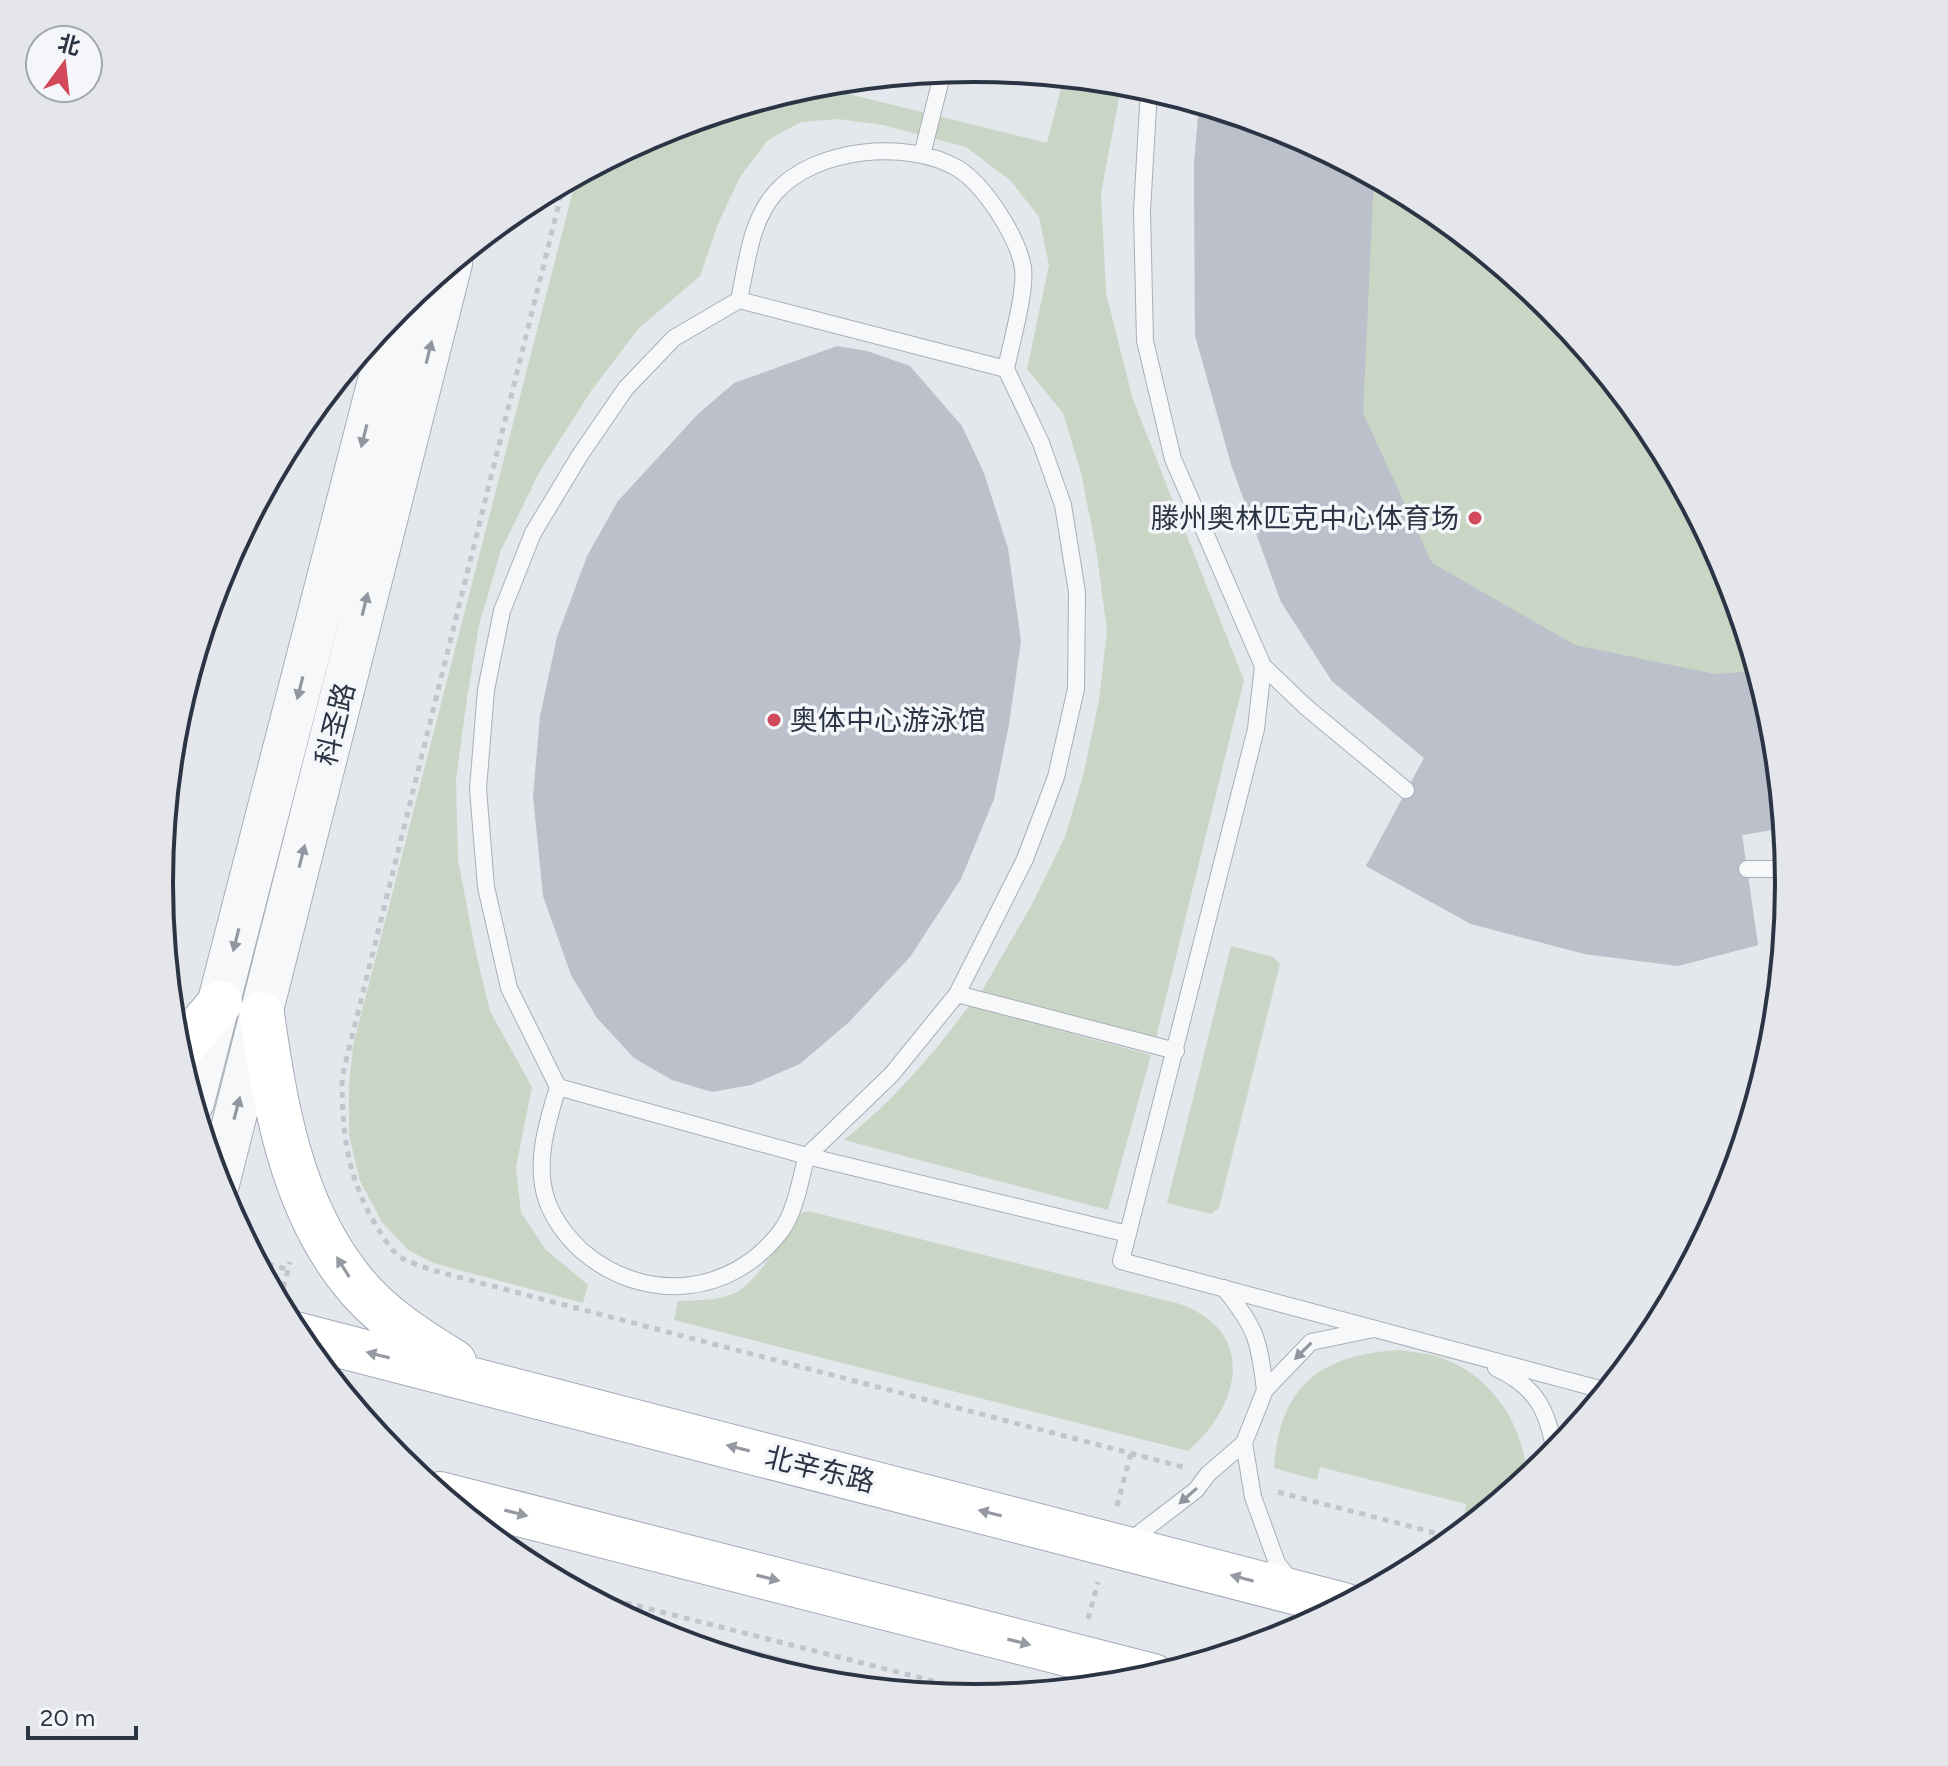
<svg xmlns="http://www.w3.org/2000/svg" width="1948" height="1766" font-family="Figtree,'Noto Sans SC',sans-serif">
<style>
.built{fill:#d2d6de}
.green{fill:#c9d6c5}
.building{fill:#bbc0ca}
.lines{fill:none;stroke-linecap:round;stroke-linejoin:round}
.service-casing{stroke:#a9aeb7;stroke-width:18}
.tertiary-casing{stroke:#a9aeb7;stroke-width:44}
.primary-casing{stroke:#a3abb8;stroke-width:46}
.path{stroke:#c2c5cb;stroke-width:5;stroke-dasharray:6 6;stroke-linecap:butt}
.service{stroke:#f7f8fa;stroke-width:16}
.tertiary{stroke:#f7f8fa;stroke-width:42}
.primary{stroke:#fff;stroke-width:44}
.oneway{fill:#9196a0}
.oneway2{fill:#959aa2}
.poi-dot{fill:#d1495b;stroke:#f4f6f9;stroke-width:3}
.labels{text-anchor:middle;stroke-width:7;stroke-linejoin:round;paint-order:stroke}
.poi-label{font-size:28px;fill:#2b3445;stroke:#f4f6f9;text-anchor:end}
.street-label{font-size:28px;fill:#2b3445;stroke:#f4f6f9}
.rim{fill:none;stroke:#2b3445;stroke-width:4}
</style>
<rect width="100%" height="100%" fill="#e4e7ec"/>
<!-- built -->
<path class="built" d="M625,1616L914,1692L815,1682L662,1636Z"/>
<!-- green -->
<path class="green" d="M1064,77L1122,83L1101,193L1106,293L1133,400L1244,680L1155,1042L982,991L1031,906L1065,837L1084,772L1099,700L1107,631L1096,548L1081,473L1063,413L1027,369L1049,265L1039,217L1011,181L966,147L883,125L838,119L801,122L768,140L740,177L718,224L700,276L639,328L591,391L540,471L501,550L479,625L467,698L456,780L458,860L475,949L490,1011L532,1087L516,1167L521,1212L545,1249L588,1285L583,1303L433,1263L408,1250L382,1222L360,1181L349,1135V1086L353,1046L577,175L663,130L812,85L1047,143Z
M1199,104L1286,130L1427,206L1551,307L1652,431L1727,572L1773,724L1784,828L1742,835L1758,945L1678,966L1585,954L1471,924L1366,866L1424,758L1332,681L1281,602L1231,464L1195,335L1194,165Z
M1231,946L1273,957L1280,964L1219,1208L1211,1214L1167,1203Z
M969,1006L1151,1055L1108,1210L844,1140C893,1101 932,1056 969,1006Z
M808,1211L1180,1304C1258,1332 1240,1406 1188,1451L674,1320L678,1301C696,1300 718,1301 735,1293C755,1284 787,1234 799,1214Z
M1399,1350C1411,1352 1424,1353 1436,1356C1489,1372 1525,1424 1527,1478L1477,1520L1464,1516L1466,1504L1320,1467L1317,1480L1274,1468C1280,1386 1319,1355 1399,1350Z"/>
<!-- building -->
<path class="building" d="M1199,104L1286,130L1374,177L1363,413L1432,563L1575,645L1715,674L1757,671L1773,724L1784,828L1742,835L1758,945L1678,966L1585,954L1471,924L1366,866L1424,758L1332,681L1281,602L1231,464L1195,335L1194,165Z
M837,346L867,351L910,366L962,426L984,473L1008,548L1021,641L1009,724L994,799L961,879L910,957L849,1022L800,1064L751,1085L712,1092L672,1080L634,1058L597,1018L571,975L543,896L533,796L540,716L557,637L587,556L618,501L698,414L734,383Z"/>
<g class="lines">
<defs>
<path id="service" d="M1149,89L1142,211L1145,341L1173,459L1263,666L1256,729L1121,1261L1607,1391
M922,155L943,71
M739,300C747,263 750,221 776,192C815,148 907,139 957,168C984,184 1018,237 1023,268C1026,293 1011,343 1006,369
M1263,666L1306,707L1406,790
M1747,869H1788
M957,994L1176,1051
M558,1087L807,1156L892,1074L957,994L1025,859L1056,777L1076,689L1077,592L1063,505L1041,443L1006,369L739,300L674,338L626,388L580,455L533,533L502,611L486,690L478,789L486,887L509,988L558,1087C547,1123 534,1164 547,1201C554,1220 568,1238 582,1251C644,1304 731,1297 781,1231C796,1211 800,1179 807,1156L1128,1234
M1224,1288C1256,1328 1259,1339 1265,1390
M1496,1368C1537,1387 1548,1411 1555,1453
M1127,1543L1196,1490L1208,1474L1244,1443
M1292,1582L1277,1563L1253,1497L1244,1443L1265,1390L1311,1342L1374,1329"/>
<path id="tertiary" d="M193,1102L398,307
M218,1184L451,263"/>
<path id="primary" d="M262,1014C275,1105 291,1203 350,1278C376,1313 418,1340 454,1362
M178,1052L220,1003
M295,1334L1344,1605
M440,1494L1153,1676"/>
</defs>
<!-- service casing -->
<use href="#service" class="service-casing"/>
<!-- tertiary casing -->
<use href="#tertiary" class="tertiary-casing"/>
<!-- primary casing -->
<use href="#primary" class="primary-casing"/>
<!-- path -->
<path class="path" d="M564,183L342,1077C342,1133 347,1178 377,1227C383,1237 391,1250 400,1257C410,1263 425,1267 435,1271L1183,1467
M256,1261L290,1270
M280,1299L290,1262
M1278,1492L1455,1538
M1117,1506L1131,1453
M579,1591L992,1696
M1088,1619L1098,1582"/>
<!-- service -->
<use href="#service" class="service"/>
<!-- tertiary -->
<use href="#tertiary" class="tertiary"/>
<!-- primary -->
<use href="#primary" class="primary"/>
</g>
<!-- one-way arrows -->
<defs><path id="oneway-solid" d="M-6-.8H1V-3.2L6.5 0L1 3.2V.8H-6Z" transform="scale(2)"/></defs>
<g class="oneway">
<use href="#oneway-solid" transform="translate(429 352) rotate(-76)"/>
<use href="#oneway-solid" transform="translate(364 436) rotate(104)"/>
<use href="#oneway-solid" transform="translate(365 604) rotate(-76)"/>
<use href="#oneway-solid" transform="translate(300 688) rotate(104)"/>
<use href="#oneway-solid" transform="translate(302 856) rotate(-76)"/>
<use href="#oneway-solid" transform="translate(236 940) rotate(104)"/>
<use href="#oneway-solid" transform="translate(237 1108) rotate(-75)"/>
<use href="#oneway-solid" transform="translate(1303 1351) rotate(135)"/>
<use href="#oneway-solid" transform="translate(1188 1496) rotate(139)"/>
</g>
<g class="oneway2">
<use href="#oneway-solid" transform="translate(343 1267) rotate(-122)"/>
<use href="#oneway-solid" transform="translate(378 1355) rotate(-166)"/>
<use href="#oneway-solid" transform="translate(738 1448) rotate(-166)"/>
<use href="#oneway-solid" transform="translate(516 1513) rotate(14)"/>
<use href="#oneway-solid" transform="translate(990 1513) rotate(-166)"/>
<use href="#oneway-solid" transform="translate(768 1578) rotate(14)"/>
<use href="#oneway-solid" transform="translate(1242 1578) rotate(-165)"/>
<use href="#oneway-solid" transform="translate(1019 1642) rotate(14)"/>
</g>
<!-- markers -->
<g class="poi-dot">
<circle cx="1475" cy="518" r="8"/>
<circle cx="774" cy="720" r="8"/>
</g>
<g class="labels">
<!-- poi labels -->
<g class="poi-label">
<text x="1459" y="528">滕州奥林匹克中心体育场</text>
<text x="790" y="730" text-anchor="start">奥体中心游泳馆</text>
</g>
<!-- street labels -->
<g class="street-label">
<text transform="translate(335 724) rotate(-76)" y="10">科圣路</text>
<text transform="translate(820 1469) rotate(14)" y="10">北辛东路</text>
</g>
</g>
<!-- crop -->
<path d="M0 0H1948V1766H0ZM173 883a801 801 0 1 1 1602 0a801 801 0 1 1-1602 0Z" fill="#e4e6eb" fill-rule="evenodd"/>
<path class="rim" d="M173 883a801 801 0 1 1 1602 0a801 801 0 1 1-1602 0Z"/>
<!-- north arrow -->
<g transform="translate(64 64) rotate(15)"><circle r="38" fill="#f4f6f9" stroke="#a4a8b1" stroke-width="2"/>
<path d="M0-6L14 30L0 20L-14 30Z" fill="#d1495b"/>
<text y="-12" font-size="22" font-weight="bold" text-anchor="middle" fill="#2b3445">北</text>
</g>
<!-- scale -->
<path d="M28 1726v12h108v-12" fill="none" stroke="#2b3445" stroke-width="4"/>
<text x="40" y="1726" font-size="24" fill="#2b3445" stroke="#f4f6f9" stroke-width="6" paint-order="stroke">20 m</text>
</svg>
